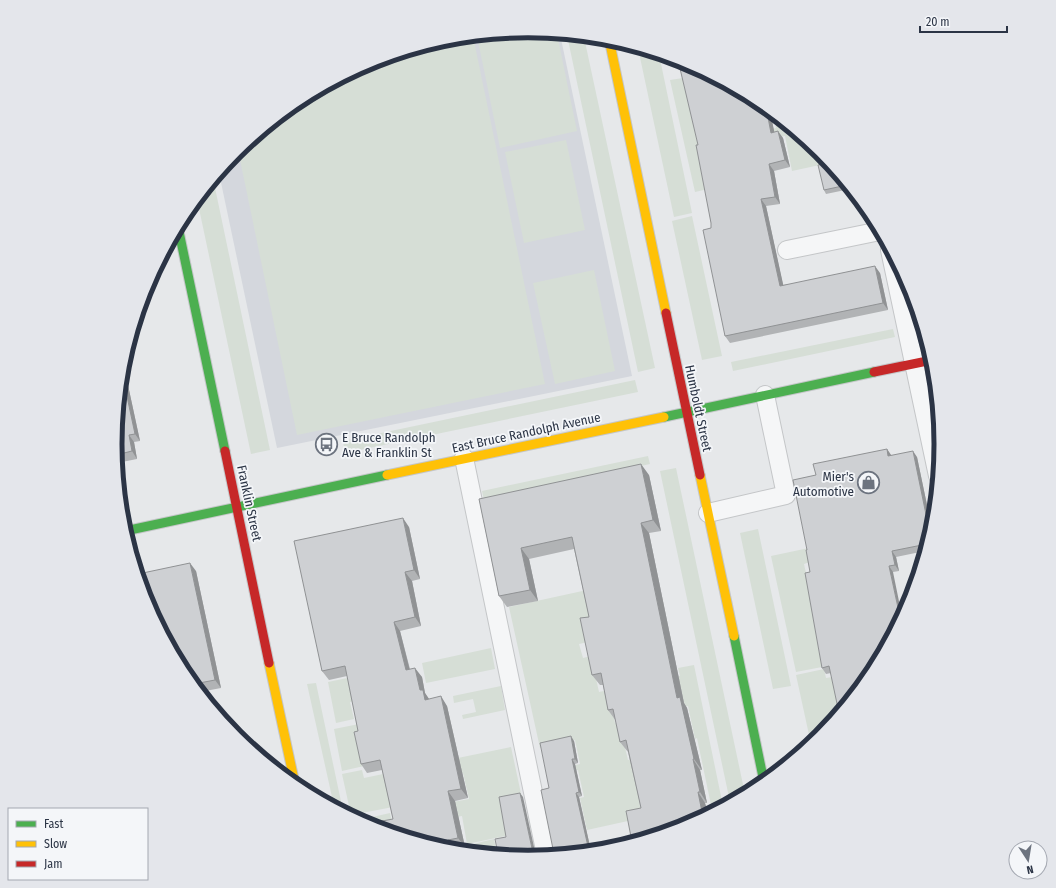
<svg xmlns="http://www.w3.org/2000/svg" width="1056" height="888" font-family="'Fira Sans Condensed',sans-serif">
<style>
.built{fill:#d4d7dd}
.green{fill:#d6ded6}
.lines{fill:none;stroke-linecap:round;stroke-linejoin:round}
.lane-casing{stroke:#c4c6c8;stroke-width:20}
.fast-casing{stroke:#c4c6c8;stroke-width:11}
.slow-casing{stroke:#c4c6c8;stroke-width:11}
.jam-casing{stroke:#c4c6c8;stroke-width:11}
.lane{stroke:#f5f6f7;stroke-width:18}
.fast{stroke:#4caf50;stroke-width:9}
.slow{stroke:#ffc107;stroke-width:9}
.jam{stroke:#c62828;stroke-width:9}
.wall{fill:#b1b3b5}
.shaded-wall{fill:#909294}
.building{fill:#ced0d3;stroke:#909294}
.labels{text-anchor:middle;stroke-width:3.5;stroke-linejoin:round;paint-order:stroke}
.street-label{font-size:13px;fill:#2b3445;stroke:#f4f6f9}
.poi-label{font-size:13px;fill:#2b3445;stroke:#f4f6f9;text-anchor:start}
.rim{fill:none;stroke:#2b3445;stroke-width:5}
</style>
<rect width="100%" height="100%" fill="#e6e8ea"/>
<!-- built -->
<path class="built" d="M528,31L560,34L632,376L277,448L219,173L236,152L299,100L370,62L448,39Z"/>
<!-- green -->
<path class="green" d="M528,31L557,34L577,131L500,148L477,36Z
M567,35L584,37L655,368L638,372Z
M473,36L545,384L297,435L238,150C258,134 278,114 300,100C351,68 412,42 473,36Z
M638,48L659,54L692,213L674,217Z
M683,78L708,189L695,192L670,80Z
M773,113L820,152L829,163L792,171L785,136L773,139L771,129L776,128Z
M566,140L585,230L524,243L505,152Z
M214,183L270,450L251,454L197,199L207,187Z
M692,216L722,356L702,360L672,221Z
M594,270L615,371L555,384L533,283Z
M893,329L895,337L733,371L731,362Z
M635,380L638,392L345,453L343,441Z
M648,456L650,464L484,500L482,491Z
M676,468L745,794L730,802L660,471Z
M758,529L791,686L773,689L740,533Z
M823,545L810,562L804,564L814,609L818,647L822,667L796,672L771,556Z
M587,590L591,594L588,642L579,644L583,658L591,656L599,692L608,690L615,723L619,722L628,760L633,759L646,817L587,830L580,798L584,797L578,770L550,776L549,771L580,764L575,740L540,748L509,607Z
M491,648L495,669L426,683L422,663Z
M694,665L723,806L710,813L708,806L711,805L697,738L695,739L688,706L680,708L674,677L680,676L678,668Z
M395,668L397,692L350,702L354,719L336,723L328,682Z
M824,669L826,678L838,676L840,711L820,736L811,744L796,675Z
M316,683L343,811L334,806L307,684Z
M501,686L505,710L463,719L462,715L476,712L473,699L454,703L453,696Z
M359,724L364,766L342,771L334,729Z
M511,747L529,831L467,844L462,816L456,817L453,802L469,799L463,773L437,778L390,772Z
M362,770L364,778L388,773L393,807L351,815L342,774Z
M390,813L393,828C381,832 369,825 359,820Z
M494,839L497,854L470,851L469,845Z"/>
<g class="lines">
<defs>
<path id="lane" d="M787,250L880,231
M890,250L938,476
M464,458L546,855
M708,513L786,495L765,395"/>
<path id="fast" d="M178,227L225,451
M664,417L874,372
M125,531L387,475
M734,636L764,782"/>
<path id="slow" d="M609,39L666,313
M387,475L664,417
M700,475L734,636
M269,663L295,784"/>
<path id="jam" d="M666,313L700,475
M874,372L932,360
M225,451L269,663"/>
</defs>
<!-- lane casing -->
<use href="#lane" class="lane-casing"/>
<!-- fast casing -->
<use href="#fast" class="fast-casing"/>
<!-- slow casing -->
<use href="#slow" class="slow-casing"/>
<!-- jam casing -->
<use href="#jam" class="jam-casing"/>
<!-- lane -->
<use href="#lane" class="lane"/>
<!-- fast -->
<use href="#fast" class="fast"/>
<!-- slow -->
<use href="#slow" class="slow"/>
<!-- jam -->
<use href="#jam" class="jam"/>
</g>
<!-- wall -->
<path class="wall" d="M770,111L774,132L783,138L790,167L774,171L780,204L766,206L783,285L880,273L888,310L730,343L725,336L711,228V223L698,145Z
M829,163L850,189L826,194L824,190Z
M123,362L140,441L134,442L137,459L117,463L115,444Z
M887,449L891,455L917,457L932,529L925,551L896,557L899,571L893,572L831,673L826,674L822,668L807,550L816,475Z
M649,475L661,531L649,533L684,703L687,708L702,770H700L707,803H705L708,814L686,826L641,808L628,752L620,742L616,721L608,710L603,685H600L592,675L589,617L574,549L529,559L538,601L507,607L499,596L479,499Z
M409,527L420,579L412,581L421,626L400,631L410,669L422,677L425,693L429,699L447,706L468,798L455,801L465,847L454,850L382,824L393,819L382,770L367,773L361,764L358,731L347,676L329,680L322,671Z
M196,571L221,688L200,692L184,673Z
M574,741L578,763L575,764L582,796L579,797L591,851L551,855L553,849L549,788Z"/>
<!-- shaded-wall -->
<path class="shaded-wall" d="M766,107L770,111L776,140L771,133Z
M778,131L783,138L790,167L785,160Z
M769,164L774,171L780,204L775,197Z
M761,199L766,206L785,293L780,286Z
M875,266L880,273L888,310L883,303Z
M123,362L140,441L135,434L122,373Z
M129,435L134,442L137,459L132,451Z
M887,449L891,455L892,462L888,456Z
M913,451L917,457L932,529L930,534Z
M641,464L649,475L661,531L653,520Z
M403,518L409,527L420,579L414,570Z
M641,523L649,533L684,703L687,708L702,770L694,759L677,698Z
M521,548L529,559L538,601L530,590Z
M892,551L896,557L899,571L895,565Z
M190,563L196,571L221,688L215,680Z
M889,566L893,572L902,616L901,618L900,617Z
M405,572L412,581L421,626L415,617Z
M394,622L400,631L412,679L406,670Z
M415,668L422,677L425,693L429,699L425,700L420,690Z
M441,696L447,706L468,798L461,789Z
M571,736L574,741L578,763L575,759Z
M572,759L575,764L582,796L579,792Z
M693,759L700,770L707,803L700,792Z
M448,791L455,801L465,847L458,838Z
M698,792L705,803L708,814L703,817Z
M520,793L523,797L536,856H535L533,853Z
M576,793L579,797L591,851H589Z
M448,840L454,850L450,849Z"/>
<!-- building -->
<path class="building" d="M678,60L686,63L758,101L766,107L771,133L778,131L785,160L769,164L775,197L761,199L780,286L875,266L883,303L725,336L703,230L711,228V223L696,145H698Z
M829,163L847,185L824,190L818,165Z
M122,373L135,434L129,435L132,451L116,455L115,444Z
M887,449L888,456L913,451L930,534L927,544L892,551L895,565L889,566L900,617L902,616L871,674L839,713L829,666L822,668L805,573L810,572L806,550H807L793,480L816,475L813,464Z
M641,464L653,520L641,523L677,698L680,697L694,759H693L700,792H698L703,817L686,826L632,842L626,811L641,808L626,740L620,742L613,709L608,710L601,673L592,675L580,618L589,617L572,537L521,548L530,590L499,596L479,499Z
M403,518L414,570L405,572L415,617L394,622L406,670L415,668L420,690H423L425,700L441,696L461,789L448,791L458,838L448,840L450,849L376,827V825L382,824V821L393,819L380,760L361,764L354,732L358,731L345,666L322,671L294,541Z
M190,563L215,680L194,684L184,673L146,602L138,574Z
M571,736L575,759H572L579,792L576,793L589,851L551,855L553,849L541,790L549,788L540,743Z
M520,793L533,853L535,856L528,857L498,854L495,839L506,837L499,797Z"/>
<!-- icons -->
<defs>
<symbol id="bus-ring" viewBox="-11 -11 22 22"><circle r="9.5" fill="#f4f6f9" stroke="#6c737f" stroke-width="1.5"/><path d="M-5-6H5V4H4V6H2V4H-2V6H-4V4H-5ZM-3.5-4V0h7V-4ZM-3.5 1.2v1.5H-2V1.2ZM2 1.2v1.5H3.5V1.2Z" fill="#6c737f"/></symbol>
<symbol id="shop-ring" viewBox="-11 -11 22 22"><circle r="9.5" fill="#f4f6f9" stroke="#6c737f" stroke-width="1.5"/><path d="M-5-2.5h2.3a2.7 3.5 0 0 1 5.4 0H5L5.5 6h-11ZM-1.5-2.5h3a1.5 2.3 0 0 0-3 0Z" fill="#6c737f"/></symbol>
</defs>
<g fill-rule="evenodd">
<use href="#bus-ring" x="314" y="432" width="25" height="25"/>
<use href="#shop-ring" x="856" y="470" width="25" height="25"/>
</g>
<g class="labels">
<!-- street labels -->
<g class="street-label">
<text transform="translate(699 408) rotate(78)" y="5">Humboldt Street</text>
<text transform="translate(526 432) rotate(-12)" y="5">East Bruce Randolph Avenue</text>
<text transform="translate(250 503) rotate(78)" y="5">Franklin Street</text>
</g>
<!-- poi labels -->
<g class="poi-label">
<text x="342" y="442">E Bruce Randolph<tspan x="342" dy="15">Ave &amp; Franklin St</tspan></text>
<text x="854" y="481" text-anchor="end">Mier's<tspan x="854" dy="15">Automotive</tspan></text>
</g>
</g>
<!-- crop -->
<path d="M0 0H1056V888H0ZM122 444a406 406 0 1 1 812 0a406 406 0 1 1-812 0Z" fill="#e4e6eb" fill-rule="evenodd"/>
<path class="rim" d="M122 444a406 406 0 1 1 812 0a406 406 0 1 1-812 0Z"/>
<!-- legend -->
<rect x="8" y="808" width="140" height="72" fill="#f4f6f9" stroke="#a4a8b1"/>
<rect x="16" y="821" width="20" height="6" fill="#4caf50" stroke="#a4a8b1"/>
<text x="44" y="828" font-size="12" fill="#2b3445">Fast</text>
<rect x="16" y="841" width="20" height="6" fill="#ffc107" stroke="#a4a8b1"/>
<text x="44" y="848" font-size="12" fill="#2b3445">Slow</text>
<rect x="16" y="861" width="20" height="6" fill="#c62828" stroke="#a4a8b1"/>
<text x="44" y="868" font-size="12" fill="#2b3445">Jam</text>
<!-- north arrow -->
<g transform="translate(1028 860) rotate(168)"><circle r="19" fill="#f4f6f9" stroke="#a4a8b1"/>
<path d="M0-3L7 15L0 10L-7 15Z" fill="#6c737f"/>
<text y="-6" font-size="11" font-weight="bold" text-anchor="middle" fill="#2b3445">N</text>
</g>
<!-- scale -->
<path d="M920 26v6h87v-6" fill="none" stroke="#2b3445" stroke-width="2"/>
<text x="926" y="26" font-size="12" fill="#2b3445" stroke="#f4f6f9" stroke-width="3" paint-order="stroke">20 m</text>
</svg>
